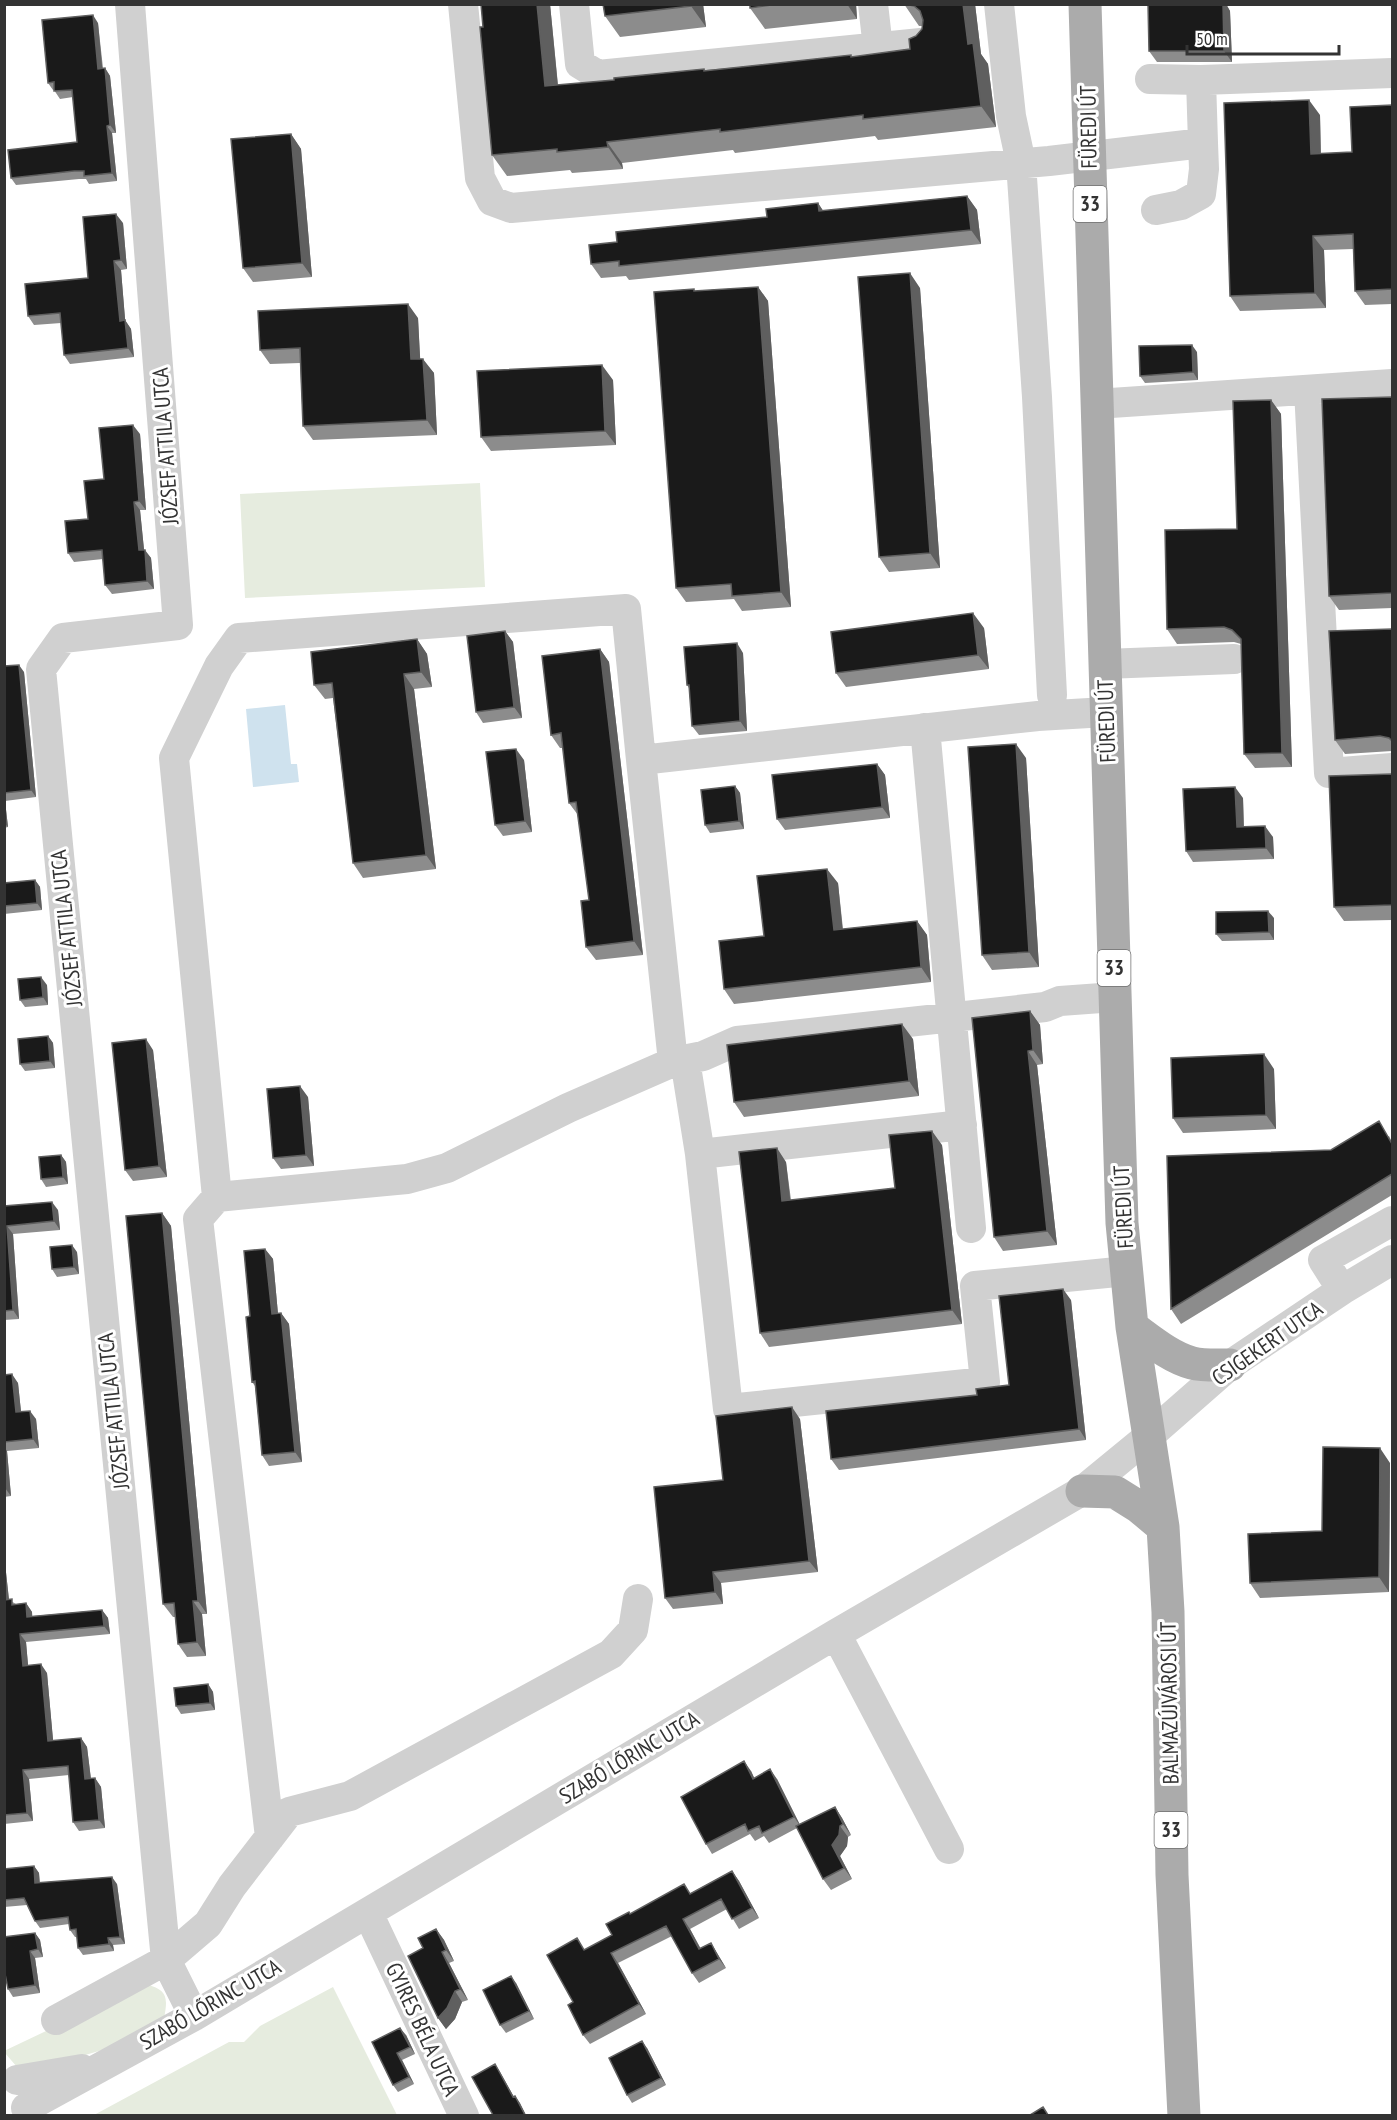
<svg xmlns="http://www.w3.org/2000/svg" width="1397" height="2120" font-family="'PT Sans Narrow',sans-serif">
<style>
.green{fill:#e6ecdf}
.water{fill:#cfe2ee}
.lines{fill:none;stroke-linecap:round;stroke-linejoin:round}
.minor{stroke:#d0d0d0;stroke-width:30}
.major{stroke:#ababab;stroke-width:33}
.wall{fill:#8c8c8c}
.shaded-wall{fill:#5f5f5f}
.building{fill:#1a1a1a;stroke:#5f5f5f;stroke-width:1.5}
.labels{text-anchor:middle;stroke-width:6;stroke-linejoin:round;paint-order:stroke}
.shield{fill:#fff;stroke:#707070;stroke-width:1.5}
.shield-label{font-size:21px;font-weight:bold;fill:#333}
.street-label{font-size:22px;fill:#333;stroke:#fff}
</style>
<rect width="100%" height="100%" fill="#fff"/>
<!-- green -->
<path class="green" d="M480,483L485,587L245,598L240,494Z
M145,1984C168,1990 168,1997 164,2019L126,2043L48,2066L17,2067L5,2053L4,2051Z
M333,1987L397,2115H94L229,2042H244L260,2026Z"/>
<!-- water -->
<path class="water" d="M285,705L291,764H297L299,782L253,787L246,709Z"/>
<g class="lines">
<!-- minor -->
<path class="minor" d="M130,4L178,625L63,638L41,669L166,1960L194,2016
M463,4L480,178L492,201L511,208L1049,161L1203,143L1201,80L1392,73
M574,4L580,64L598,75L921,43
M873,4L878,48
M999,4L1011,116L1021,163L1037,397L1052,695
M1150,79L1201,80
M1156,210L1181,205L1201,194L1204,169L1203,143
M1309,390L1329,773L1392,768
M1096,404L1392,384
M1105,664L1234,659
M1106,712L1038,716L641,760L673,1062L703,1056L737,1041L1045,1007L1060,1001L1115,997
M925,728L971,1228
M641,760L626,609L239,638L219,666L174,758L217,1197L407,1179L447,1168L568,1108L673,1062
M685,1060L700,1154L728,1409L985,1382L975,1286L1127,1271
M700,1154L962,1125
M217,1197L198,1219L270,1837
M1342,1290L1323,1260L1392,1221
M836,1634L949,1849
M368,1913L464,2116
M56,2020L166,1960L208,1924L232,1886L289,1812L350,1796L611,1654L633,1630L638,1599
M17,2080L82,2069
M26,2108L194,2016L836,1634L1082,1491L1149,1436L1230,1365L1342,1290L1392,1260"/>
<!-- major -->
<path class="major" d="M1085,4L1122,1223L1132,1327L1163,1527L1168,1612L1172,1875L1184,2116
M1132,1327C1150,1340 1170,1357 1192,1363C1204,1366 1218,1365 1230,1365
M1082,1491L1115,1492L1139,1507L1163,1527"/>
</g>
<!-- wall -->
<path class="wall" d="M481,4H550L558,85L614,80L704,69L705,70L852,57L910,49L916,36L922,29V26H919L904,4H975L981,54L988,64L996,127L878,140L875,136L735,153L733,150L622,163L623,169L572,173L570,170L507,176L492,155L483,27Z
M603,4H703L706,27L620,37L605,16Z
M750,4H856L857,19L765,29L750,8Z
M1148,4H1226L1230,11L1232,62H1157L1149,51Z
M98,23L103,68H105L110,76L116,133H112L117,181L89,184L86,179H79L16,185L11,178L77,142L73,97L60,99L54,90H53L48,83Z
M1392,105V304L1365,305L1355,291L1353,249L1324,250L1326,308L1240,311L1230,296L1320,115L1321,154L1352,152Z
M291,134L301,149L312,277L253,282L243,268Z
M967,196L977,210L981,244L629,280L626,276L601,278L591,264L617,242L767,217L818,203L823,211Z
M123,223L127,269L121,270L125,320L131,329L134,357L70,364L64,355L61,323L34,325L28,316L88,278Z
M758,287L768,301L791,607L742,611L734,599L686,602L676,588L695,291Z
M920,288L940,568L889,572L879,557Z
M418,318L420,359L434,373L437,435L313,440L303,426L300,363L270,364L260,350Z
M1197,352L1198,380L1145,383L1140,376Z
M613,380L616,445L491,451L481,437Z
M1392,397V608L1339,610L1329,596Z
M1271,400L1281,414L1292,767L1255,768L1244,754L1241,644L1234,642L1177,644L1167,629L1237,529Z
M140,434L146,510H140L144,550L151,558L154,589L112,594L105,585L103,559L74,562L68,553L88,519L104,479Z
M984,628L989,669L846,687L836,673Z
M1392,629V751L1345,754L1335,740Z
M505,631L513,642L522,718L483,723L476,712Z
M417,639L427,654L432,687L414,689L436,869L363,878L353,863L333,698L325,699L314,685Z
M600,649L609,662L643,955L596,960L586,947L589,900L578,815L569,803L563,748H560L551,735Z
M743,653L747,731L699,735L692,726L689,688L687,685Z
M4,666L24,672L36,797L5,801L8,827L4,828Z
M1026,758L1039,967L992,970L982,955Z
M524,760L532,832L503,836L495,825Z
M877,764L885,775L890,818L785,830L777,819Z
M1392,774V920L1344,921L1334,907Z
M735,786L740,793L744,829L710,833L705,825Z
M1243,798L1244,827L1273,837L1274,859L1193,862L1186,851Z
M35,880L40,887L42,910L4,914V883Z
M838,883L843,929L917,921L927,935L931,982L734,1004L724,989L764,936Z
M1274,918V940L1222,941L1216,934Z
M47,985L48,1005L25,1007L20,1000Z
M1030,1011L1040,1025L1043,1064L1037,1065L1057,1245L1003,1251L994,1237Z
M48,1036L53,1043L55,1068L25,1071L20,1064Z
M913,1039L919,1096L744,1117L734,1102Z
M153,1050L167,1177L133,1181L125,1170Z
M1274,1069L1276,1129L1183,1133L1173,1118Z
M308,1097L314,1166L281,1169L273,1158Z
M1389,1136L1392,1142V1195L1181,1324L1171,1309L1331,1150Z
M942,1145L962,1324L769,1347L760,1333L786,1162L791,1200L895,1188Z
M61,1155L66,1162L68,1184L46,1187L41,1179Z
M4,1206L58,1210L60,1230L13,1234L19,1319L4,1320Z
M162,1213L171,1226L207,1614H202L206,1656L187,1657L178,1644L175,1617H173L163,1604Z
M265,1249L273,1259L278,1314L281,1313L289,1324L302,1462L269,1466L262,1455L255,1386L252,1382L250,1316Z
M77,1252L79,1274L57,1277L52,1269Z
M1071,1300L1086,1440L839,1470L831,1459L1009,1385Z
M4,1365L5,1375L18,1383L21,1412L36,1419L39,1448L7,1451L11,1496L4,1497Z
M800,1419L818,1572L721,1583L723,1604L673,1609L665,1598L723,1480Z
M1390,1463L1389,1592L1260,1598L1250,1583L1322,1531Z
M4,1554L9,1600L16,1604L26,1603L32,1612V1616L102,1610L108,1618L110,1634L26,1642L28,1666L47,1673L53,1741L81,1738L87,1747L91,1779L95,1778L101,1787L105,1828L79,1831L73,1822L69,1775L29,1779L33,1821L4,1824Z
M208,1684L213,1692L215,1710L181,1714L176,1706Z
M751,1771L754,1778L777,1779L800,1825L835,1807L842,1818L851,1835L848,1837L847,1846L840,1856L852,1879L831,1890L823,1879L797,1828L769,1843L764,1836L755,1841L750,1834L712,1854L706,1844Z
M34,1866L39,1873L40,1883L117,1884L125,1944L113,1945L114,1951L83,1955L78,1948L77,1937H75L70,1930L69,1924L40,1928L35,1921L27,1905L4,1907V1869Z
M732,1871L739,1881L759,1918L739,1929L727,1909L690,1929L701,1949L711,1943L726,1968L699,1983L692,1973L672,1936L618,1963L646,2014L590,2044L583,2035L573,2002L612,1935L630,1914L691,1893Z
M436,1929L444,1940L454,1961L449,1963L468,2000L462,2002L455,2019L446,2029L438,2018L423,1948Z
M35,1933L40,1940L43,1957L35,1958L40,1993L13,1997L8,1989Z
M516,1983L534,2019L506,2033L500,2025Z
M406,2035L415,2054L402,2060L414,2084L398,2092L393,2085L372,2042Z
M647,2048L666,2085L632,2103L627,2095Z"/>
<!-- shaded-wall -->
<path class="shaded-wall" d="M537,4H550L560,108L545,86Z
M691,4H703L706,27L691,6Z
M847,4H856L857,19Z
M963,4H975L981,54L988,64L996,127L981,106L968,44Z
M1223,4H1226L1230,11L1232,62L1224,51Z
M93,15L98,23L103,76L98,69Z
M105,68L110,76L116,133L110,125Z
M1309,100L1320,115L1321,168L1311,154Z
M107,126L112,133L117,181L112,173Z
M291,134L301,149L312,277L302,263Z
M607,142L622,163L623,169L608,147Z
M967,196L977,210L981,244L971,230Z
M818,203L828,218L819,211Z
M116,214L123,223L127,269L121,260Z
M1313,236L1324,250L1326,308L1315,293Z
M114,261L121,270L126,330L120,321Z
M910,273L920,288L940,568L930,553Z
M758,287L768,301L791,607L781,592Z
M408,304L418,318L421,374L411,359Z
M125,320L131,329L134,357L128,348Z
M1192,345L1197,352L1198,380L1193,372Z
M423,359L434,373L437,435L427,420Z
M602,365L613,380L616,445L605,431Z
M1271,400L1281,414L1292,767L1282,753Z
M133,425L140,434L146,510L139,501Z
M134,502L140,510L145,559L139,550Z
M145,550L151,558L154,589L147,581Z
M973,613L984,628L989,669L978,655Z
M505,631L513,642L522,718L514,707Z
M417,639L427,654L432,687L421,672Z
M737,643L743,653L747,731L740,721Z
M600,649L609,662L643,955L634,941Z
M19,665L24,672L36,797L31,790Z
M404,674L414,689L436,869L426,855Z
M1016,744L1026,758L1039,967L1029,952Z
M516,749L524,760L532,832L525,821Z
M877,764L885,775L890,818L882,807Z
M735,786L740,793L744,829L739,821Z
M1235,787L1243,798L1244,838L1237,827Z
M4,800L5,801L8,827L4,823Z
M1265,826L1273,837L1274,859L1266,848Z
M827,869L838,883L844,944L834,930Z
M35,880L40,887L42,910L37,903Z
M1268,911L1274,918V940L1269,932Z
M917,921L927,935L931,982L921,967Z
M41,977L47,985L48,1005L43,997Z
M1030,1011L1040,1025L1043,1064L1033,1050Z
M902,1024L913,1039L919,1096L909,1081Z
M48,1036L53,1043L55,1068L50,1061Z
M146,1039L153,1050L167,1177L159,1166Z
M1028,1051L1037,1065L1057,1245L1047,1231Z
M1264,1054L1274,1069L1276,1129L1266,1115Z
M300,1086L308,1097L314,1166L306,1155Z
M932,1131L942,1145L962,1324L952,1310Z
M777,1148L786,1162L792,1215L782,1201Z
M61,1155L66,1162L68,1184L63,1177Z
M52,1202L58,1210L60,1230L54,1221Z
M162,1213L171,1226L207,1614L198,1601Z
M7,1226L13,1234L19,1319L13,1310Z
M72,1245L77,1252L79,1274L74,1267Z
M265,1249L273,1259L279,1325L272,1314Z
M1063,1289L1071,1300L1086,1440L1079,1429Z
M281,1313L289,1324L302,1462L295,1452Z
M12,1374L18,1383L22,1421L16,1412Z
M792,1407L800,1419L818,1572L809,1561Z
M30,1411L36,1419L39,1448L33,1439Z
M4,1447L7,1451L11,1496L5,1488Z
M1380,1448L1390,1463L1389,1592L1379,1577Z
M4,1554L10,1609L4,1601Z
M713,1572L721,1583L723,1604L715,1592Z
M193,1601L202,1614L206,1656L197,1642Z
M26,1603L32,1612L33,1625L27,1617Z
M102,1610L108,1618L110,1634L104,1626Z
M20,1634L26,1642L29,1675L23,1666Z
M41,1664L47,1673L54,1750L48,1741Z
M208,1684L213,1692L215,1710L210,1703Z
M81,1738L87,1747L92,1788L85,1779Z
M744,1761L751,1771L759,1788L753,1779Z
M770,1769L777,1779L801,1827L794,1817Z
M23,1770L29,1779L33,1821L27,1813Z
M95,1778L101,1787L105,1828L99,1820Z
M835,1807L842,1818L851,1835L843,1824Z
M840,1826L848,1837L847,1846L840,1856L852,1879L844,1868L832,1845Z
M34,1866L39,1873L40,1890L35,1883Z
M732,1871L739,1881L759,1918L752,1908Z
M112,1877L117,1884L125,1944L120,1937Z
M683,1919L690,1929L706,1959L699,1949Z
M436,1929L444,1940L454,1961L446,1950Z
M35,1933L40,1940L43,1957L38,1949Z
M108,1938L113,1945L114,1951L109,1944Z
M711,1943L726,1968L719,1959Z
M30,1951L35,1958L40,1993L35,1985Z
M442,1952L449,1963L468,2000L460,1989Z
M611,1953L618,1963L646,2014L639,2004Z
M511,1976L516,1983L534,2019L529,2011Z
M455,1991L462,2002L455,2019L446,2029L438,2018Z
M400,2028L406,2035L415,2054L410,2047Z
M642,2041L647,2048L666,2085L661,2078Z
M397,2053L402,2060L414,2084L409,2077Z
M495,2064L500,2072L518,2104L513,2097Z
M515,2096L520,2103L526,2115H525Z"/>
<!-- building -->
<path class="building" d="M481,4H537L545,86L614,80V78L704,69V71L851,55V57L910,49L909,39L916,36L922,29L923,20L920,11L914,6L904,4H963L968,44L973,43L981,106L863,119V115L720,132V129L607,142L608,147L557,152V149L492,155L480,27H483Z
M603,4H691V6L605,16Z
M750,4H779L750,8Z
M1148,4H1223L1224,51H1149Z
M93,15L98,69L105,68L110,125L107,126L112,173L84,176V171H74L11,178L8,150L77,142L72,90L54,91V82L48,83L42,20Z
M1309,100L1311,154L1352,152L1350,107L1392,105V289L1355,291L1353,234L1313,236L1315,293L1230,296L1224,103Z
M291,134L302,263L243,268L231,139Z
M967,196L971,230L619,266V261L591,264L589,245L617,242L616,232L767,217L766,209L818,203L819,211Z
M116,214L121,260L114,261L120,321L125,320L128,348L64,355L60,313L28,316L25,284L88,278L83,217Z
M910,273L930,553L879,557L858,277Z
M758,287L781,592L732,596L731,584L676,588L654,292L694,289V291Z
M408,304L411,359H423L427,420L303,426L300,348L260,350L258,311Z
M1192,345L1193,372L1140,376L1139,346Z
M602,365L605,431L481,437L477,371Z
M1392,397V593L1329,596L1322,399Z
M1271,400L1282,753L1244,754L1241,639L1232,630L1224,627L1167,629L1165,530L1237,529L1233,401Z
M133,425L139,501L134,502L139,550H145L147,581L105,585L102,550L68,553L65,521L88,519L84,481L104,479L99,428Z
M973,613L978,655L836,673L831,632Z
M1392,629V741L1389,738L1380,736L1335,740L1329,631Z
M505,631L514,707L476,712L467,636Z
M417,639L421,672L404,674L426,855L353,863L332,683L314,685L311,652Z
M737,643L740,721L692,726L689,685H687L684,647Z
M600,649L634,941L586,947L581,901L589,900L576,802L569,803L561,733L551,735L542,656Z
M19,665L31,790L4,793V666Z
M1016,744L1029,952L982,955L968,747Z
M516,749L525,821L495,825L486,752Z
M877,764L882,807L777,819L772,775Z
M1392,774V905L1334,907L1329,776Z
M735,786L739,821L705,825L701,790Z
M1235,787L1237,827L1265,826L1266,848L1186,851L1183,789Z
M827,869L834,930L917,921L921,967L724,989L719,941L764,936L757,876Z
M35,880L37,903L4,906V883Z
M1268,911L1269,932L1216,934V912Z
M41,977L43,997L20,1000L18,979Z
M1030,1011L1033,1050L1028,1051L1047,1231L994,1237L972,1018Z
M902,1024L909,1081L734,1102L727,1045Z
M48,1036L50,1061L20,1064L18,1039Z
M146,1039L159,1166L125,1170L112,1043Z
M1264,1054L1266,1115L1173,1118L1171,1058Z
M300,1086L306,1155L273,1158L267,1089Z
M1379,1121L1392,1144V1174L1171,1309L1167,1156L1331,1150Z
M932,1131L952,1310L760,1333L739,1152L777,1148L782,1201L895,1188L889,1135Z
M61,1155L63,1177L41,1179L39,1157Z
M52,1202L54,1221L7,1226L13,1310L4,1311V1206Z
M162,1213L198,1601H193L197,1642L178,1644L174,1603L163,1604L126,1216Z
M72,1245L74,1267L52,1269L50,1247Z
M265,1249L272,1314L281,1313L295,1452L262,1455L255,1381L252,1382L246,1317L250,1316L244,1251Z
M1063,1289L1079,1429L831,1459L826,1411L977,1395L976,1389L1009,1385L999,1296Z
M12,1374L16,1412L30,1411L33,1439L4,1442V1375Z
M792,1407L809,1561L713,1572L715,1592L665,1598L654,1487L723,1480L716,1416Z
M1323,1447L1380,1448L1379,1577L1250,1583L1248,1534L1322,1531Z
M12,1599V1605L26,1603L27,1617L102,1610L104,1626L20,1634L23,1666L41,1664L48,1741L81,1738L85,1779L95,1778L99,1820L73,1822L68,1766L23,1770L27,1813L4,1815V1600Z
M208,1684L210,1703L176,1706L174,1688Z
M744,1761L753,1779L770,1769L794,1817L762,1833L759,1826L748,1831L745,1824L706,1844L681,1797Z
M835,1807L843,1824L840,1826L839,1835L832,1845L844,1868L823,1879L796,1826Z
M34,1866L35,1883L112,1877L120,1937L108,1938L109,1944L78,1948L76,1929L70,1930L68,1917L35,1921L24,1898L4,1900V1869Z
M732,1871L752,1908L732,1919L721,1899L683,1919L699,1949L711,1943L719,1959L692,1973L666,1926L611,1953L639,2004L583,2035L568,2005L573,2002L547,1955L577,1938L584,1950L612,1935L606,1924L629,1912L630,1914L684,1884L690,1894Z
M436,1929L446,1950L442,1952L460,1989L455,1991L447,2008L438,2018L408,1956L423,1948L418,1938Z
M35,1933L38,1949L30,1951L35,1985L8,1989L4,1969V1937Z
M511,1976L529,2011L500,2025L483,1990Z
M400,2028L410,2047L397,2053L409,2077L393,2085L372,2042Z
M642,2041L661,2078L627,2095L609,2058Z
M495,2064L513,2097L515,2096L525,2115H493L472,2077Z
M1043,2107L1048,2115H1030Z"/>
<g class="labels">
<!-- shield labels -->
<g class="shield">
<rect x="1073.5" y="186" width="33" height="36" rx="4.5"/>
<rect x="1097.5" y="950" width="33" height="36" rx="4.5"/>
<rect x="1154.5" y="1812" width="33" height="36" rx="4.5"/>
</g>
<g class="shield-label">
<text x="1090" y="211">33</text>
<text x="1114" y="975">33</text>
<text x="1171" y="1837">33</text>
</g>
<!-- street labels -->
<g class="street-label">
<text transform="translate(1088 127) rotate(-91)" y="8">FÜREDI ÚT</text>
<text transform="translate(165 446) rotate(-94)" y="8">JÓZSEF ATTILA UTCA</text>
<text transform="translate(1106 721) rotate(-92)" y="8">FÜREDI ÚT</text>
<text transform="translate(66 928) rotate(-96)" y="8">JÓZSEF ATTILA UTCA</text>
<text transform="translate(1123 1207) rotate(-93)" y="8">FÜREDI ÚT</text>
<text transform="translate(1267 1343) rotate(-35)" y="8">CSIGEKERT UTCA</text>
<text transform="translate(113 1411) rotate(-96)" y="8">JÓZSEF ATTILA UTCA</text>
<text transform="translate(1169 1703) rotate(-91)" y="8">BALMAZÚJVÁROSI ÚT</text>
<text transform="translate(629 1757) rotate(-31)" y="8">SZABÓ LŐRINC UTCA</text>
<text transform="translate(210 2004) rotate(-30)" y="8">SZABÓ LŐRINC UTCA</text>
<text transform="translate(423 2029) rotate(65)" y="8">GYIRES BÉLA UTCA</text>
</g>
</g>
<!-- border -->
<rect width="1397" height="2120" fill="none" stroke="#333333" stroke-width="12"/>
<!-- scale -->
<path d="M1187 45v9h152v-9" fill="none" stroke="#333333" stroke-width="3"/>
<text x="1196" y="45" font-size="18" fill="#333333" stroke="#ffffff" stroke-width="4.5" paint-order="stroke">50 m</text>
</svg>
